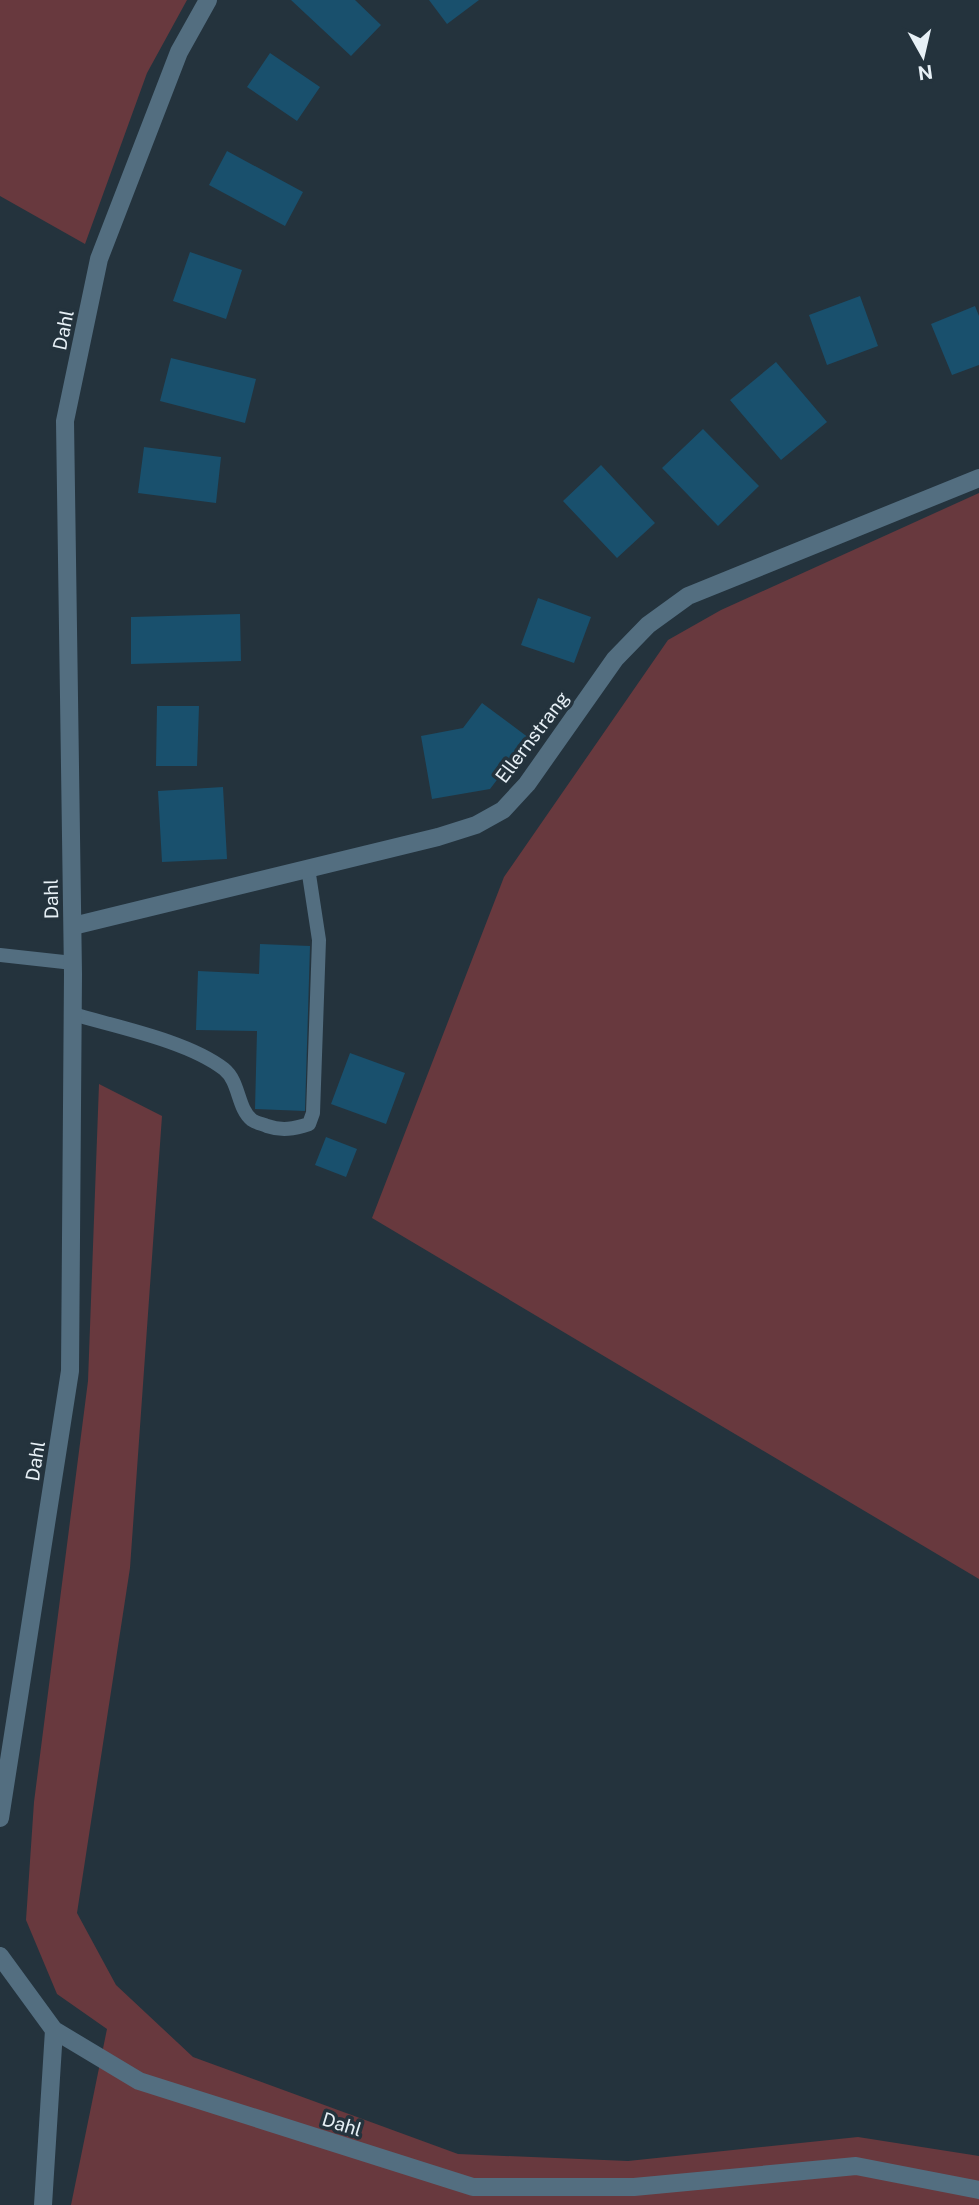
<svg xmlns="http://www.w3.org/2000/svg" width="979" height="2205" font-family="'Public Sans',sans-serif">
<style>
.green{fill:#68393e}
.building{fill:#19506d}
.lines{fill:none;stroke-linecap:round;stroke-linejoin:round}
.service{stroke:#536e80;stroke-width:14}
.minor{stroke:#536e80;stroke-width:18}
.labels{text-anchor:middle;stroke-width:7;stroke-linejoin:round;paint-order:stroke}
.street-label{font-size:19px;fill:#e7f0f6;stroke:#24333d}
</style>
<rect width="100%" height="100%" fill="#24333d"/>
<!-- green -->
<path class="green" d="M0,0H187L147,73L85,244L0,196Z
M979,493V1579L372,1218L504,877L668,640L721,610Z
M99,1084L162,1116L130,1568L77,1913L116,1985L193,2057L458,2154L628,2161L858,2137L979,2156V2205H71L107,2029L57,1994L26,1920L34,1802L88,1381Z"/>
<!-- building -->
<path class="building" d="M291,0H355L381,25L351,56Z
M429,0H479L447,24Z
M270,53L320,87L297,121L247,87Z
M227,151L303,192L285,226L209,185Z
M190,252L242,270L226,319L173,301Z
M860,296L878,346L827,365L809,315Z
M975,306L979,316V365L952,375L931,324Z
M171,358L256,379L245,423L160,401Z
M776,362L827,422L781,460L730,400Z
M703,429L759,486L718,526L662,468Z
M144,447L221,457L216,503L138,493Z
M601,465L655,523L617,558L563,501Z
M538,598L591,617L574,663L521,645Z
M240,614L241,661L131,664V617Z
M482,703L529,738L490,789L432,799L421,736L463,728Z
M157,706H199L197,766H156Z
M223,787L227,859L162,862L158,791Z
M260,944L310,946L305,1111L255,1109L257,1031L196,1030L198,971L259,974Z
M350,1053L405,1073L386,1124L331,1104Z
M326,1137L357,1149L346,1177L315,1165Z"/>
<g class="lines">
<!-- service -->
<path class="service" d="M0,955L73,963
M73,1014C117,1027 188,1041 224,1069C240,1082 237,1108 252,1120C256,1123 263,1124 267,1126C282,1131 294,1129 309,1124L313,1113L319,940L308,868"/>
<!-- minor -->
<path class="minor" d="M73,926L438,837L476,825L503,810L527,784L615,659L648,625L688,596L979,478
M0,1818L70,1371L73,974L65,421L99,259L179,52L208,0
M0,1956L54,2030L139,2081L473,2187H634L856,2166L979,2190
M43,2205L54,2030"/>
</g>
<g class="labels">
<!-- street labels -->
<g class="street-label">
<text transform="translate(63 330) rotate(-78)" y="7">Dahl</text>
<text transform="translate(532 737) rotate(-53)" y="7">Ellernstrang</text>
<text transform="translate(51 899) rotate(-91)" y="7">Dahl</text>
<text transform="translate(35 1461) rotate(-81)" y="7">Dahl</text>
<text transform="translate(342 2124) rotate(17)" y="7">Dahl</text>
</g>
</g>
<!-- north arrow -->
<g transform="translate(923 56) rotate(172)" stroke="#24333d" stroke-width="5" paint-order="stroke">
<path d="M0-5L12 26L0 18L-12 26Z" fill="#e7f0f6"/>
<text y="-10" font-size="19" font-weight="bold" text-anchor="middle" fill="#e7f0f6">N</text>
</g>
</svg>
